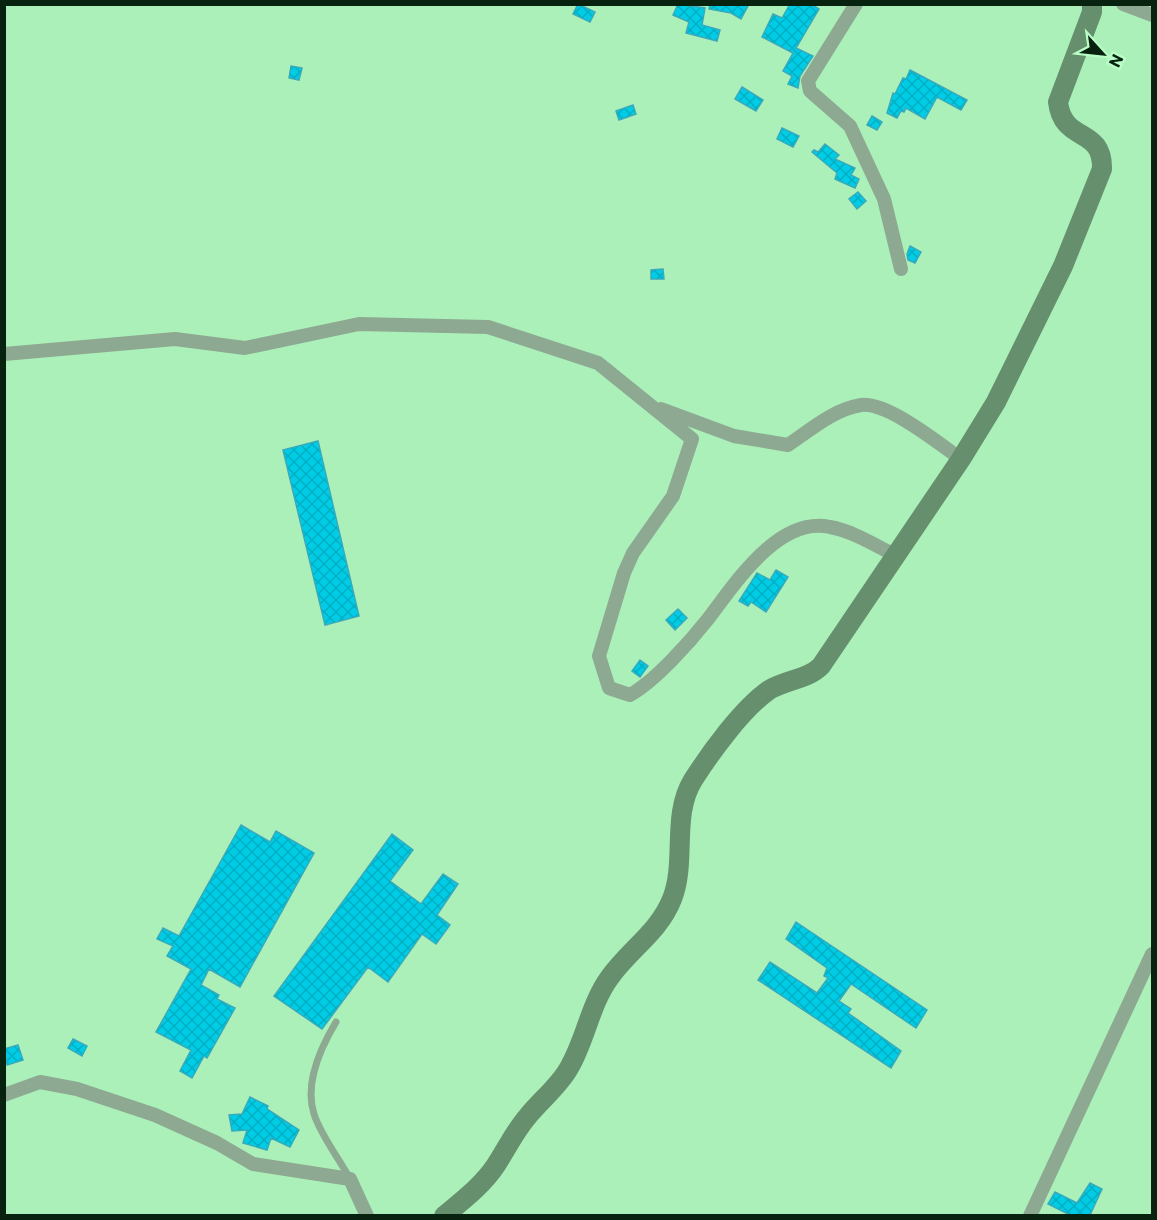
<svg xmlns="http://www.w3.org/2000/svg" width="1157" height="1220" font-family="Commissioner,sans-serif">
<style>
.building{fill:url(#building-cross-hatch);stroke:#39aabb;stroke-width:1.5}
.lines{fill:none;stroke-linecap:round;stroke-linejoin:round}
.lane{stroke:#8da992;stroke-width:7}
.street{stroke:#8da992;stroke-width:14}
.secondary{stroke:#658f6d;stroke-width:20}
</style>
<defs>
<pattern id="building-cross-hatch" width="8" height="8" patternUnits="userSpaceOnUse" patternTransform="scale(1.5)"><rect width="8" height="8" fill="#00cce5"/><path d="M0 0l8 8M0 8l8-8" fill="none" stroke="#00afc3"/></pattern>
</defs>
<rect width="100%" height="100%" fill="#acf0b9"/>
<!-- building -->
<path class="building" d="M578,4L595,12L590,22L573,14Z
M678,4L705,8L702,25L720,30L717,41L686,33L689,22L673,15Z
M710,4H749L741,19L731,13L709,9Z
M790,4H811L819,9L796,48L813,56L800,76L798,88L788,84L792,76L783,71L793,53L762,37L773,14L782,18Z
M291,66L302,68L299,80L289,78Z
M910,70L967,100L961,110L937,97L925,119L906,108L904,112L901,111L897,118L887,113L893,93L895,94L903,78L906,79Z
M742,87L763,100L756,111L735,99Z
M633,105L636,114L619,120L616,111Z
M872,116L882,122L877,130L867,125Z
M782,128L799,136L793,147L777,139Z
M825,144L839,155L835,159L855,168L851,175L859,179L855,188L835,179L837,173L812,152L814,150L818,152Z
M858,192L866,201L857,209L849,199Z
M910,246L921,252L915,263L908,260L907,254Z
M663,269L664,279H651V270Z
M318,441L359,616L325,625L283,450Z
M776,570L788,577L766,612L751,602L748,606L739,601L757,573L770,580Z
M678,609L687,618L675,630L666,620Z
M640,660L648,666L640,677L632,671Z
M241,825L270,842L276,831L314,853L240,987L209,969L201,985L219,995L217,999L235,1008L207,1058L204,1056L192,1078L180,1071L191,1050L156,1032L191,969L167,956L173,946L157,939L163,928L179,936Z
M392,834L413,850L390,881L421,904L443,874L458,884L437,915L450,925L436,944L422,934L388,982L368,967L322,1029L274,996Z
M796,922L927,1010L916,1028L851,984L839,1001L851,1009L848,1013L901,1051L891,1068L758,980L770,962L817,993L828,978L824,976L827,968L786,939Z
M73,1039L87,1046L82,1056L68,1048Z
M18,1045L23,1060L7,1065L4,1049Z
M250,1097L268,1106L267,1109L299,1130L290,1147L271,1138L267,1150L243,1143L247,1130L232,1131L229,1115L242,1114Z
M1090,1183L1102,1189L1090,1215H1070L1048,1204L1055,1192L1077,1203Z"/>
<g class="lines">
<!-- lane -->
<path class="lane" d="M336,1022C321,1047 304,1083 314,1114C321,1136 339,1158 350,1179"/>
<!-- street -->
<path class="street" d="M856,4L808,81L810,91L850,126L884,199L901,269
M1123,4L1152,15
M4,354L175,339L245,348L359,324L488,327L598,363L692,439L673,496L633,553L624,573L599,656L609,688L630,695C655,681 690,642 708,619C735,584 778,516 830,527C853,531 876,546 897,556
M661,409L734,436L788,445C809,431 834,409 861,405C888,402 938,443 961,459
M4,1095L40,1082L77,1089L155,1115L217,1143L253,1164L350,1179L367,1216
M1030,1216L1152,954"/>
<!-- secondary -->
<path class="secondary" d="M444,1216C462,1201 483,1185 496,1165C507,1148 515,1131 528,1116C541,1100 559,1086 569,1068C586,1039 590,1004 610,977C630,949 659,932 672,899C687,861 671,816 693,780C711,752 742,709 769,690C787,679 807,680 821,666L961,459L996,402L1063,266L1102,169C1103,126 1063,144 1058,102L1092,12V4"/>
</g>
<!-- border -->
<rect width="1157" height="1220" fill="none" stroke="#07230f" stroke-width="12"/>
<!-- north arrow -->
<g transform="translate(1103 54) rotate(117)" stroke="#b9fec6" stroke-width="4.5" paint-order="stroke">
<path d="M0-4.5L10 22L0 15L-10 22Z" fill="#07230f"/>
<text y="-9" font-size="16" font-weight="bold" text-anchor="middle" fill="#07230f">N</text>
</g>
</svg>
